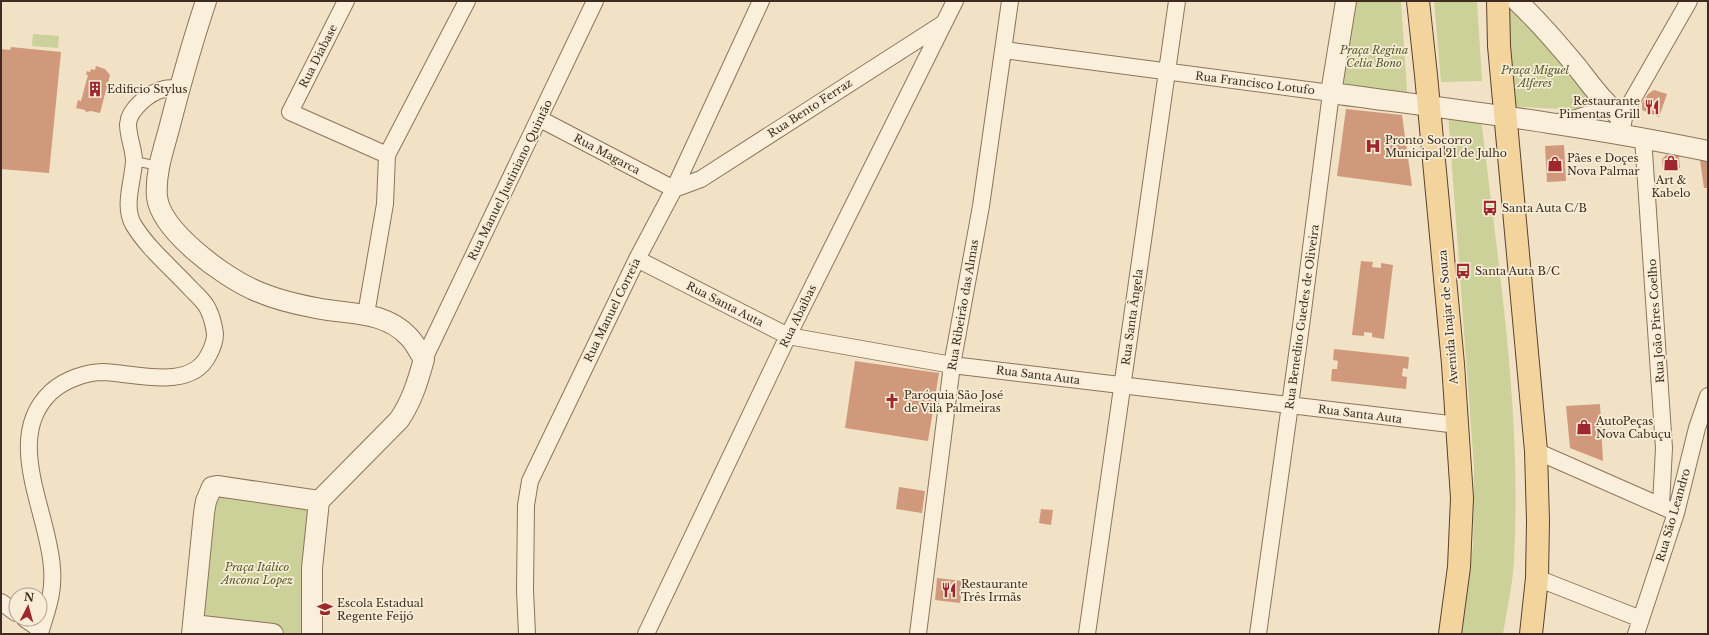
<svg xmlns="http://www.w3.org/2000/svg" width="1709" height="635" font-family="'Libre Baskerville',serif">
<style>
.green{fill:#ccd099}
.building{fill:#d0997b}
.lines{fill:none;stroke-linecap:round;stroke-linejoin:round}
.service-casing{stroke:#8d735b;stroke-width:10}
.minor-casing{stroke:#8d735b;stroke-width:18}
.tertiary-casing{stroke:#8d735b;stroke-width:22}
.primary-casing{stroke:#5b412f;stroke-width:24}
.service{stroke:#faefda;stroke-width:8}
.minor{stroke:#faefda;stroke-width:16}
.tertiary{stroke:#faefda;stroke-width:20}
.primary{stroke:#f4d49d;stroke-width:22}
.labels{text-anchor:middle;stroke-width:3.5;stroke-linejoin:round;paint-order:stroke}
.park-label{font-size:11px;font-style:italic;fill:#505a25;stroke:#f7ecd6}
.street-label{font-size:11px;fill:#3d2c1f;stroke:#f7ecd6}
.poi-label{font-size:11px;fill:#3d2c1f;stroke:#f7ecd6;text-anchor:start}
</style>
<rect width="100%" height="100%" fill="#f1e2c6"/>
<!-- green -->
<path class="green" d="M1353,1H1401L1407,92L1338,85Z
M1434,1H1477L1482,81L1441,82Z
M1504,1L1562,61L1599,106L1579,110L1506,106Z
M33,34L59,36L58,48L32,46Z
M1448,113L1481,118C1498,264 1522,411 1514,559C1513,584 1507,609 1503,634H1462L1473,546L1474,467Z
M212,487L319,501L312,634H282L193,625Z"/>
<!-- building -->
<path class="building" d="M11,47L61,52L49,173L1,169V49L10,50Z
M96,66L105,69L110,75L100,113L91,111L86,112L85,110L76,108L78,100L81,101L88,75H86L87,71L90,72L91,69L95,70Z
M1654,90L1667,94L1659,117L1642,110V103L1648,94Z
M1346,109L1402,115L1412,186L1337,176Z
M1564,145L1566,181L1547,182L1545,146Z
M1666,155L1679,156L1680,168L1663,171L1662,159Z
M1700,160L1708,162V188H1704Z
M1361,261L1373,262L1372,267L1381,268V263L1393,265L1384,339L1372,337V333L1364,332V336L1352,335Z
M1334,349L1409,357L1408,369L1403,368L1402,376L1407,377L1406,389L1331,381L1332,369H1337L1338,361L1333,360Z
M855,361L939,373L928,441L845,428Z
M1600,404L1603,461L1570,448L1566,406Z
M899,487L925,491L922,513L896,509Z
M1041,509L1053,510L1051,525L1039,523Z
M937,578L963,581L960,603L935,600Z"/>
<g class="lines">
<defs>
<path id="service" d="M134,161L159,166"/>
<path id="minor" d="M346,1L290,112L387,155
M1004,50L1331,93L1301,326L1258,634
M1622,118L1689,1
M540,119L674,189L701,179L944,23
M1557,122L1573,119L1609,107
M1643,137L1664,448L1661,505
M637,259L788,336L952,365L1458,425
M366,314L385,204L387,155L467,1
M424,359L595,1
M1536,451L1670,510
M1537,578L1641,619
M1,602L16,613
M25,619L41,630
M38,634L41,630C48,607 54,592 52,568C49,513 2,438 51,392C64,380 86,372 103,372C135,373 190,391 208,356C212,349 215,342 215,334C214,326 212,317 208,309C205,302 197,295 191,289C172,268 148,249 133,224C123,205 133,182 134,161C134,149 128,137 128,124C129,109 150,92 164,89C168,88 174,88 179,89
M527,634L525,590L526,505L530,481L637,259L674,189L761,1
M646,634L788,336L955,1
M918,634L952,365L981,206L1010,1
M1087,634L1177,1
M1636,634L1676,513L1697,428L1708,396"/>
<path id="tertiary" d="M206,1C192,43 180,86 169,129C163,151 155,174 157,197C161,231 223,276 252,289C273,299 294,304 316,308C349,315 384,310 409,337C415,343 419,352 424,359C418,381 412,401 399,420L319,501
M1346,1L1331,93C1457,110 1584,125 1708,151
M1517,1C1538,21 1558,44 1577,67C1591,85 1604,103 1622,118L1619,133
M193,625L273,634
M192,634L204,513L206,501L212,487L217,486L319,501
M312,634V568L319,501"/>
<path id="primary" d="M1418,1L1426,75L1453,364L1462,498L1459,567L1450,634
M1498,1L1499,46L1536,451L1538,521L1537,578L1531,634"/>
</defs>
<!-- service casing -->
<use href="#service" class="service-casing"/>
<!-- minor casing -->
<use href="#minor" class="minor-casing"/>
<!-- tertiary casing -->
<use href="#tertiary" class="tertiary-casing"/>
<!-- primary casing -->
<use href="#primary" class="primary-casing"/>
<!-- service -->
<use href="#service" class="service"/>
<!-- minor -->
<use href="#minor" class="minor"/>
<!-- tertiary -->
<use href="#tertiary" class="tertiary"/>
<!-- primary -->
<use href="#primary" class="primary"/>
</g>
<!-- icons -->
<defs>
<symbol id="building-bare" viewBox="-9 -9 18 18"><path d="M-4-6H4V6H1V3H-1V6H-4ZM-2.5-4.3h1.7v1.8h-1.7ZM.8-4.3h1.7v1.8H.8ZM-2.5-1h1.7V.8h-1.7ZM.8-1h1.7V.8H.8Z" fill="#9f282f" stroke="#f7ecd6" stroke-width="2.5" paint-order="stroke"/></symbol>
<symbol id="restaurant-bare" viewBox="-9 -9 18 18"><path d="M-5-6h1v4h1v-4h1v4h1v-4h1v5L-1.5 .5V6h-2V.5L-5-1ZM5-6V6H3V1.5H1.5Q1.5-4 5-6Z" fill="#9f282f" stroke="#f7ecd6" stroke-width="2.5" paint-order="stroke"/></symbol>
<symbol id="hospital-bare" viewBox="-9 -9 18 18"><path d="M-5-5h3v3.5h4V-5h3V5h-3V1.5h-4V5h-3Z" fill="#9f282f" stroke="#f7ecd6" stroke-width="2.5" paint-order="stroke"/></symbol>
<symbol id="shop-bare" viewBox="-9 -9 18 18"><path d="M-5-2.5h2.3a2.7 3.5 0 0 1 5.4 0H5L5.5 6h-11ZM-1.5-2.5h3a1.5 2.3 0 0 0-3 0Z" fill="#9f282f" stroke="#f7ecd6" stroke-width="2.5" paint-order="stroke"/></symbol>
<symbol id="bus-bare" viewBox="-9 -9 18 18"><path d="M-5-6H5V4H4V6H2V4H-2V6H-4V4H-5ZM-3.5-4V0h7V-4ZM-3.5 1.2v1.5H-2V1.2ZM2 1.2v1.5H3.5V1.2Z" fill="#9f282f" stroke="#f7ecd6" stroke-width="2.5" paint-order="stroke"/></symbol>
<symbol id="church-bare" viewBox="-9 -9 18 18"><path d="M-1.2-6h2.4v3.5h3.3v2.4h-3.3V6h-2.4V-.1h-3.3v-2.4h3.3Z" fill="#9f282f" stroke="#f7ecd6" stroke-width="2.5" paint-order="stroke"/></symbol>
<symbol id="school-bare" viewBox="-9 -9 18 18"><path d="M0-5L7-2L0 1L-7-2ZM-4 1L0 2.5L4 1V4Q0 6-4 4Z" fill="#9f282f" stroke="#f7ecd6" stroke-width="2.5" paint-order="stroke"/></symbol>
</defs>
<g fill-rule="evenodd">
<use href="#building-bare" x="84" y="78" width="22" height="22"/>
<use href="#restaurant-bare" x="1641" y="96" width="22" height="22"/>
<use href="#hospital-bare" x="1362" y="135" width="22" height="22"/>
<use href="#shop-bare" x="1660" y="152" width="22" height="22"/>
<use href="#shop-bare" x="1544" y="153" width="22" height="22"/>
<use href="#bus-bare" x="1479" y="197" width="22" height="22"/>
<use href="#bus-bare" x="1452" y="260" width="22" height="22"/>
<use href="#church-bare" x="881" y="390" width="22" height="22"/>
<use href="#shop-bare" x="1573" y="416" width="22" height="22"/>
<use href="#restaurant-bare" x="938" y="579" width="22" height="22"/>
<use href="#school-bare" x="314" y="598" width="22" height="22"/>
</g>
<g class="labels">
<!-- park labels -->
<g class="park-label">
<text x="1374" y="54">Praça Regina<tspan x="1374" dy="13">Celia Bono</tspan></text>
<text x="1535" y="74">Praça Miguel<tspan x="1535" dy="13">Alferes</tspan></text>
<text x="257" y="571">Praça Itálico<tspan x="257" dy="13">Ancona Lopez</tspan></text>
</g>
<!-- street labels -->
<g class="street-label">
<text transform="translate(318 56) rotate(-63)" y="4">Rua Diabase</text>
<text transform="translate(1255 83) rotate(7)" y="4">Rua Francisco Lotufo</text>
<text transform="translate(810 108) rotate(-33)" y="4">Rua Bento Ferraz</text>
<text transform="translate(607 154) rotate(28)" y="4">Rua Magarca</text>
<text transform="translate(510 180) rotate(-64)" y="4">Rua Manuel Justiniano Quintão</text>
<text transform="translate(725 304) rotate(27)" y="4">Rua Santa Auta</text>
<text transform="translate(963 305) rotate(-80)" y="4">Rua Ribeirão das Almas</text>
<text transform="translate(612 310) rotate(-64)" y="4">Rua Manuel Correia</text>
<text transform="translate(798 316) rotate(-64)" y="4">Rua Abaibas</text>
<text transform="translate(1132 317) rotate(-82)" y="4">Rua Santa Ângela</text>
<text transform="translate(1302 317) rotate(-82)" y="4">Rua Benedito Guedes de Oliveira</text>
<text transform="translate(1448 317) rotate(-95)" y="4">Avenida Inajar de Souza</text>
<text transform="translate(1656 321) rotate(-94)" y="4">Rua João Pires Coelho</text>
<text transform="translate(1038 375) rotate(7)" y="4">Rua Santa Auta</text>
<text transform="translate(1360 414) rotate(7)" y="4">Rua Santa Auta</text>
<text transform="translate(1673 515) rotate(-74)" y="4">Rua São Leandro</text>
</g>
<!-- poi labels -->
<g class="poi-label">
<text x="107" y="93">Edificio Stylus</text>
<text x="1640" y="105" text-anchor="end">Restaurante<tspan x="1640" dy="13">Pimentas Grill</tspan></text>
<text x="1385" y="144">Pronto Socorro<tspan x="1385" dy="13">Municipal 21 de Julho</tspan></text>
<text x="1567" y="162">Pães e Doçes<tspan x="1567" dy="13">Nova Palmar</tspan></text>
<text x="1671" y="184" text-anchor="middle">Art &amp;<tspan x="1671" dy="13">Kabelo</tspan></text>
<text x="1502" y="212">Santa Auta C/B</text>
<text x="1475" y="275">Santa Auta B/C</text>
<text x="904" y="399">Paróquia São José<tspan x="904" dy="13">de Vila Palmeiras</tspan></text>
<text x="1596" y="425">AutoPeças<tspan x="1596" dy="13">Nova Cabuçu</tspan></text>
<text x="961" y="588">Restaurante<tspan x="961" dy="13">Três Irmãs</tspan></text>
<text x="337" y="607">Escola Estadual<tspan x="337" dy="13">Regente Feijó</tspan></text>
</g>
</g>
<!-- border -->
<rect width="1709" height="635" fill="none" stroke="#3d2c1f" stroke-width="4"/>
<!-- north arrow -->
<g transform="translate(28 607) rotate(6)"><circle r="19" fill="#f7ecd6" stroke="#ad9f8d"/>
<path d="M0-3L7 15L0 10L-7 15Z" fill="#9f282f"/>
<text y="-6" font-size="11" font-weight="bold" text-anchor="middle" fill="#3d2c1f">N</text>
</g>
</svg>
